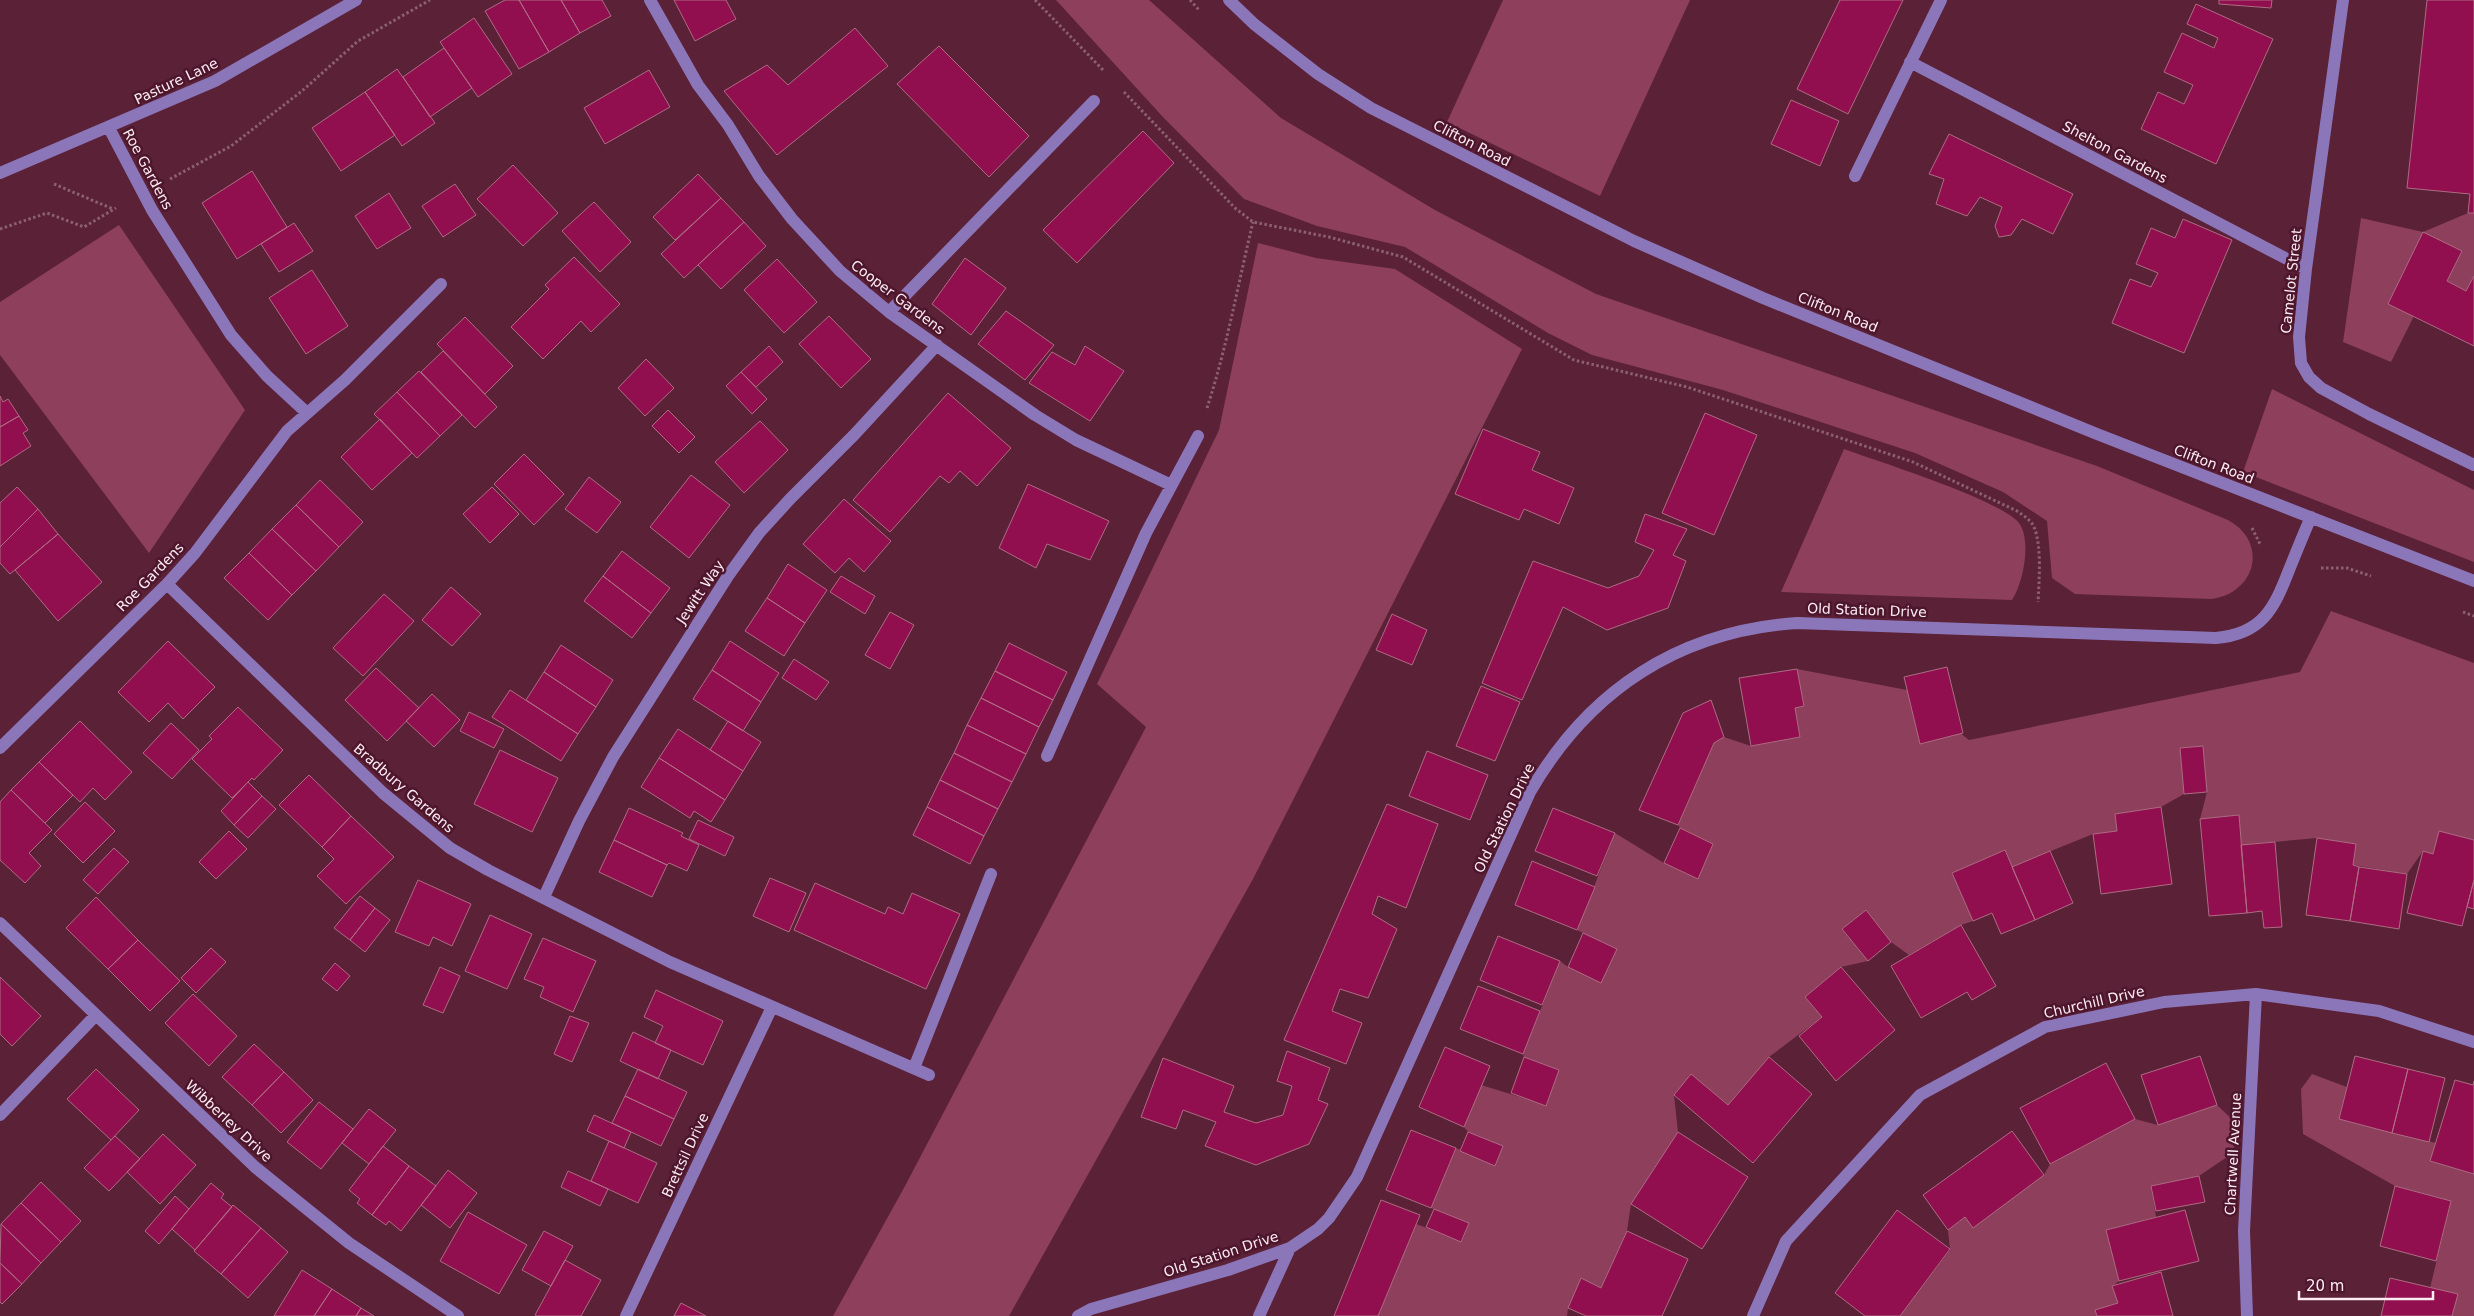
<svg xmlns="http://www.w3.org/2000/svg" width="2474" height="1316" font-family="'DejaVu Sans',sans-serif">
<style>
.green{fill:#8d3f5c}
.building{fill:#910f4f;stroke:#ad6c82}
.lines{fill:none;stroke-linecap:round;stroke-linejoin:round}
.path{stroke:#8c6071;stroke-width:3;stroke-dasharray:2.5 2.5;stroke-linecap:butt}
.minor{stroke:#8c76ba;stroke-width:12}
.labels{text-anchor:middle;stroke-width:5;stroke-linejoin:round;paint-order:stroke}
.street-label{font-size:14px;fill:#fcecf1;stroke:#4e162d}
</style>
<rect width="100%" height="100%" fill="#5a2137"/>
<!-- green -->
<path class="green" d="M1056,0H1149L1281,118L1435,210L1596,294L2097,466L2228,520C2269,542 2256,594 2211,599L2075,594L2052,578L2047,521L2003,492L1915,453L1723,390L1592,355L1548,333L1405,247L1317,226L1244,199L1162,116Z
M1503,0H1690L1600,196L1447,122Z
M2468,213H2474V276L2466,291L2447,281L2462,251L2414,316L2391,362L2343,342L2361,218L2423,232Z
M119,225L245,410L149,553L0,355V302Z
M1258,243L1316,258L1395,269L1522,349L1253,879L1009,1316H833L905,1186L1146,727L1097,684L1219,430Z
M2272,389L2474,490V562L2243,472Z
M1844,449C1877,461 2001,500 2019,523C2032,540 2023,584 2012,600L1781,592Z
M2331,611L2474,663V840L2439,832L2433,854L2423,851L2407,874L2353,865L2356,844L2317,838L2241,845L2239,815L2200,819L2207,792L2203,747L2180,748L2184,794L2161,807L2115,814L2117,831L2093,834L2012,867L2005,850L1952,873L1973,921L1961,925L1909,955L1891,942L1866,910L1842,929L1868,961L1841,967L1805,997L1822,1017L1769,1057L1728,1105L1692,1075L1674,1095L1678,1132L1631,1204L1627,1231L1601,1288L1581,1278L1568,1308L1567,1316H1378L1416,1224L1462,1241L1469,1223L1431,1208L1456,1148L1495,1166L1502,1146L1468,1132L1464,1127L1481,1085L1546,1105L1559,1070L1524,1057L1523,1054L1560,961L1568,967L1601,982L1616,949L1577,930L1615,833L1664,863L1698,879L1713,844L1680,828L1678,825L1714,743L1724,737L1751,746L1800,737L1795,708L1804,706L1797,669L1907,690L1969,740L2300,672Z
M2312,1074L2347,1087L2339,1119L2436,1143L2430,1161L2474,1174V1316H2452L2457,1294L2430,1288L2451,1201L2395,1186L2303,1134L2301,1089Z
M2217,1105L2236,1123L2233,1153L2199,1176L2151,1186L2156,1217L2106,1230L2119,1281L2113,1286L2118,1303L2095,1310L2097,1316H1900L1950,1250L1948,1230L1965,1217L1973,1227L2044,1175L2050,1164L2135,1119L2158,1125Z"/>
<!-- building -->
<path class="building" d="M505,0H519L549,52L519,69L485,11Z
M519,0H561L580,33L549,52Z
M561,0H602L611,16L580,33Z
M674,0H726L736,19L695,41Z
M1840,0H1903L1848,114L1797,89Z
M2219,0H2272L2271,8L2219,4Z
M2427,0H2474V213H2468L2470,194L2407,188Z
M2196,4L2273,39L2216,164L2141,129L2158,92L2184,104L2193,85L2164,72L2182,33L2214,48L2218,38L2187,24Z
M474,18L512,74L478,97L440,42Z
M855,28L888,66L777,155L724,91L767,65L788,85Z
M939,46L1029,136L989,177L897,84Z
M444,48L472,88L430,117L403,77Z
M397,69L435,123L402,146L365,92Z
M649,70L670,107L605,144L584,108Z
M365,92L395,135L341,171L312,128Z
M1791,100L1839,121L1820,166L1771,144Z
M1143,131L1174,163L1077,263L1043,230Z
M1949,134L2073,194L2053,234L2022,219L2011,235L1999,237L1995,226L2002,207L1980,197L1967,216L1936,204L1944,179L1929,174Z
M513,165L558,213L523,246L477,199Z
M252,171L287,227L237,259L202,203Z
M698,174L721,198L675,240L653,217Z
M455,184L476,215L443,237L422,206Z
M389,193L411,228L377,249L355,216Z
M721,198L744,222L684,278L661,254Z
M594,202L631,242L600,272L562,231Z
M2183,219L2232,240L2184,353L2112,323L2130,279L2151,287L2158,273L2136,264L2151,228L2175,238Z
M744,222L766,246L721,289L698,265Z
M294,223L313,251L279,272L261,244Z
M2423,232L2462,251L2447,281L2466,291L2474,276V346L2388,304Z
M574,257L620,304L591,332L581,321L543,359L511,327L549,289L545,285Z
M965,258L1006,288L971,335L932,304Z
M777,259L817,302L784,333L744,290Z
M312,270L348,326L306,354L269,298Z
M1006,311L1054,345L1025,380L978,344Z
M829,316L871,359L841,388L799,344Z
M465,317L513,366L485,394L437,344Z
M769,346L783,362L756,387L741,372Z
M1085,346L1124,371L1090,421L1029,383L1052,352L1075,365Z
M443,351L497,407L475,428L421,372Z
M646,359L674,388L645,416L618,388Z
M419,371L462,415L440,436L397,392Z
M741,372L767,399L752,414L726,386Z
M397,392L440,436L417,458L374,414Z
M948,393L1011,448L977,486L960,471L949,483L940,476L890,532L853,500Z
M0,396L3,402L8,399L19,416L0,427Z
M668,410L695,437L679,453L652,426Z
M1705,413L1757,435L1714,535L1662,513Z
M19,416L28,430L23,433L31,446L0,466V427Z
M380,419L412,453L372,490L341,457Z
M760,421L788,450L744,493L715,462Z
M1483,429L1540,452L1532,470L1574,488L1559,524L1524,509L1519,520L1455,494Z
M524,454L564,494L534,525L494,484Z
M691,475L730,505L689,558L650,527Z
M589,477L621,502L597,533L565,509Z
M320,480L363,522L339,547L296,505Z
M1028,484L1109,521L1090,560L1047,544L1036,568L999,548Z
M17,487L38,509L0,547V503Z
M492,487L519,514L490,543L463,514Z
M844,499L891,541L864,572L849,558L835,573L803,544Z
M296,505L339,547L316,571L272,529Z
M38,509L58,534L10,574L0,563V547Z
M1645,514L1687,529L1673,555L1686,561L1668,608L1607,630L1563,607L1522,700L1482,683L1533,561L1608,588L1639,576L1654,550L1635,542Z
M272,529L316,571L292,595L249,553Z
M58,534L102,582L58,621L15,570Z
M622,551L670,588L651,613L603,576Z
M249,553L292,595L268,620L224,578Z
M788,564L827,590L805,623L767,598Z
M603,576L651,613L632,638L584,601Z
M841,576L875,596L865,614L830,592Z
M451,587L481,614L452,646L422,620Z
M384,594L414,621L363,676L333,648Z
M767,598L805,623L784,656L745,631Z
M890,612L914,625L890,669L865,655Z
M1392,614L1427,630L1412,665L1376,650Z
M168,641L215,687L183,719L168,703L149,722L118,692Z
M730,641L779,673L761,702L712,670Z
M1009,643L1067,672L1053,700L995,671Z
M561,645L613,680L596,707L544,672Z
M794,659L829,682L816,700L782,678Z
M1947,667L1963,733L1920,744L1904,677Z
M376,668L419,708L387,741L345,700Z
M1797,669L1804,706L1795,708L1800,737L1751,746L1739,678Z
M712,670L761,702L743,731L693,699Z
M995,671L1053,700L1039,727L981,698Z
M544,672L596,707L578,734L526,700Z
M1481,686L1520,702L1495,761L1456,746Z
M510,690L578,734L561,761L492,717Z
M432,694L460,720L434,747L406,721Z
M981,698L1039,727L1026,754L967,725Z
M1711,700L1724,737L1714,743L1678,825L1639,810L1683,713Z
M238,707L283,750L254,780L252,778L232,798L192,759L212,739L209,736Z
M469,712L504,729L494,748L460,731Z
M80,721L132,772L105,800L93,788L80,802L39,762Z
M728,721L761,742L743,771L710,750Z
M171,723L199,750L172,779L143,753Z
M967,725L1026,754L1012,782L954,753Z
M678,729L743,771L725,800L659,758Z
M2203,746L2207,792L2184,794L2180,748Z
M500,750L558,778L532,832L474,804Z
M1427,751L1488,775L1470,820L1409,796Z
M954,753L1012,782L998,809L940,780Z
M659,758L725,800L711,822L694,811L690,818L641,787Z
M39,762L73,795L45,823L11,790Z
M309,775L351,816L322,847L279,805Z
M940,780L998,809L984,836L927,807Z
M248,782L262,796L234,825L221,811Z
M11,790L52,830L29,853L41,866L25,883L0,860V802Z
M262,796L276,809L248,838L234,825Z
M85,802L115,831L83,863L54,834Z
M1387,804L1438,824L1406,908L1378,896L1372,914L1397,929L1368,998L1340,989L1332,1011L1362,1023L1346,1064L1284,1040Z
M927,807L984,836L970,864L913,835Z
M2161,807L2172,884L2101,894L2093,834L2117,831L2115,814Z
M629,808L683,833L681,836L699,845L687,871L669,863L667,865L614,840Z
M1553,808L1615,833L1597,876L1535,851Z
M2239,815L2247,913L2209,916L2200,819Z
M351,816L394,857L346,904L317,876L334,859L322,847Z
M698,820L734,837L725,856L689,839Z
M1680,828L1713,844L1698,879L1664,863Z
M229,831L247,849L216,879L199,862Z
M2439,831L2474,840V880L2462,926L2407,913L2423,851L2433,854Z
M2317,838L2356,844L2353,865L2359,867L2350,921L2306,915Z
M614,840L667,865L652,897L599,872Z
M2275,842L2282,927L2264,928L2262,911L2247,913L2241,845Z
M114,848L129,862L98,894L83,880Z
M2005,850L2035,920L2001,934L1992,913L1973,921L1952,873Z
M2050,851L2073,903L2035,920L2012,867Z
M1532,861L1595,887L1577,930L1515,905Z
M2359,867L2407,874L2399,929L2350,921Z
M770,878L806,893L789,932L753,916Z
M418,880L471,904L452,946L433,937L429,946L395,932Z
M2474,880V909L2467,907Z
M815,883L885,914L888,907L903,914L912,893L960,914L926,989L794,930Z
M360,896L375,908L350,940L334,928Z
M96,897L138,940L108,969L66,928Z
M375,908L390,920L365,952L350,940Z
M1866,910L1891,942L1868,961L1842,929Z
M490,915L532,934L507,989L465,971Z
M1961,925L1996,986L1972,1000L1967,992L1921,1018L1891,966Z
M1583,933L1617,949L1601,983L1568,967Z
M1498,936L1560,961L1542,1005L1480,980Z
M543,938L596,961L573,1012L540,997L544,987L524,979Z
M138,940L180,981L150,1011L108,969Z
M211,948L226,962L196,993L181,978Z
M335,963L350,976L337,991L322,979Z
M440,967L460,976L443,1013L423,1005Z
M1841,967L1895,1030L1836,1081L1799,1036L1822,1017L1805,997Z
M0,977L41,1016L12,1046L0,1034Z
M1478,986L1540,1011L1523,1054L1460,1029Z
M656,990L723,1021L703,1065L655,1043L663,1026L644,1017Z
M193,994L237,1036L209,1066L165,1023Z
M570,1016L589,1023L572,1062L554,1054Z
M633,1032L671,1050L658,1079L620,1061Z
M254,1044L284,1072L252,1105L222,1077Z
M1445,1047L1490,1066L1464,1127L1419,1107Z
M1287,1051L1330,1068L1318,1100L1328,1104L1309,1144L1256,1165L1205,1146L1216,1122L1183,1110L1176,1129L1141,1117L1163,1058L1234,1086L1224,1112L1256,1123L1283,1115L1292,1086L1277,1081Z
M2200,1056L2217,1105L2158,1125L2141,1075Z
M2355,1056L2408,1069L2392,1133L2339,1119Z
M1524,1057L1559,1070L1546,1106L1511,1093Z
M1769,1057L1812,1094L1753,1163L1674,1095L1691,1074L1728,1105Z
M2106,1063L2135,1119L2050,1164L2020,1108Z
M96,1069L139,1110L111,1140L67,1099Z
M638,1069L687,1092L674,1119L625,1096Z
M2408,1069L2445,1078L2429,1142L2392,1133Z
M284,1072L313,1100L281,1133L252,1105Z
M2455,1080L2473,1085L2474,1081V1174L2430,1161Z
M625,1096L674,1119L661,1146L612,1123Z
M319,1102L353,1129L321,1169L287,1142Z
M369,1109L396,1130L369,1164L342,1143Z
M594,1115L631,1132L624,1148L587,1131Z
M1411,1130L1456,1148L1431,1208L1386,1190Z
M2012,1131L2044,1175L1973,1228L1965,1217L1948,1230L1923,1195Z
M1468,1132L1503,1146L1495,1166L1460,1151Z
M1678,1132L1748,1177L1702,1249L1631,1204Z
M163,1134L196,1165L160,1204L127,1172Z
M115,1136L140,1159L109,1191L84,1168Z
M609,1141L657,1163L638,1203L591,1181Z
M383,1146L409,1166L372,1215L357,1203L360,1199L349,1190Z
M409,1166L436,1186L401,1231L389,1221L386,1225L372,1215Z
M448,1170L477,1193L450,1228L421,1205Z
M568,1171L608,1189L600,1206L561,1187Z
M2199,1176L2205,1202L2156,1211L2151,1186Z
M41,1182L81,1221L61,1242L21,1203Z
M211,1183L224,1194L221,1198L232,1207L195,1250L172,1229Z
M2395,1186L2451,1201L2436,1261L2380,1246Z
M175,1196L189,1209L159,1244L145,1231Z
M1381,1200L1420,1215L1378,1316H1334Z
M21,1203L61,1242L41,1263L1,1224Z
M233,1205L261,1228L221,1274L194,1251Z
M1434,1209L1469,1223L1461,1242L1426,1227Z
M1897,1210L1950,1249L1900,1316H1865L1835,1293Z
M2185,1210L2199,1261L2119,1281L2106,1230Z
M468,1212L527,1245L499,1294L440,1261Z
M1,1224L41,1263L22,1284L0,1263Z
M261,1228L288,1252L248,1298L221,1274Z
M544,1231L573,1246L551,1286L522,1270Z
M1627,1231L1688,1259L1662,1316H1586L1568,1308L1581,1278L1601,1288Z
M565,1260L601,1280L581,1316H537L535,1315Z
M0,1263L22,1284L2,1304L0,1302Z
M302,1270L332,1289L314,1316H274Z
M2161,1272L2173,1316H2097L2095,1310L2118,1303L2112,1286Z
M2390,1278L2458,1294L2452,1316H2381Z
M332,1289L361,1308L356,1316H314Z
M681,1303L706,1316H674Z
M361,1308L374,1316H356Z"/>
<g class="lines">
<!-- path -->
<path class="path" d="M1035,0L1104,71
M1190,0L1200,11
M1124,92L1235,208L1253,222L1329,237L1403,257L1574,360L1687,387L1913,462L2017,511C2024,516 2031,520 2034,527C2042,545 2039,583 2038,602
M170,179L231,146L302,91L358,41L430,0
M54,184L113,209
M0,229L47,213L84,227L116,208
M1207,408C1227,347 1238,284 1253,222
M2252,528L2261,546
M2321,568H2347L2371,576
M2463,612L2474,616"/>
<!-- minor -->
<path class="minor" d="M650,0L698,85L728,125L759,176L792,219L840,271L889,312L1035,415L1076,440L1171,485
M1229,0L1254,24L1318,74L1371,108L1634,241L1763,298L2097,434L2474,581
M2343,0L2306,269L2299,337L2301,363L2309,377L2321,388L2369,414L2474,465
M1910,62L2306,269
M109,128L152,210L231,335L267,376L307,413
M0,173L215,81L356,0
M1855,176L1941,0
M889,312L1094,101
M167,584L383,793L450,848L488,870L670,962L929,1075
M0,748L167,584L195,553L287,431L345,380L441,284
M1047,756L1146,533L1198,436
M544,897L579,821L613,757L728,576L759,533L790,499L854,435L937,345
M0,923L255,1167L349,1243L458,1316
M914,1068L991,874
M0,1115L96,1015
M626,1316L772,1007
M1078,1316L1091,1309L1228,1270L1290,1248L1318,1229L1329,1218L1357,1177L1530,792C1589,690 1679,631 1797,623L2216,638C2262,634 2274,609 2289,570C2296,553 2303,535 2311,517
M1259,1316L1290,1248
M1753,1316L1786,1241L1920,1095L2045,1027L2164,1002L2256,994L2379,1011L2474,1042
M2247,1316L2244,1231L2256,994"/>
</g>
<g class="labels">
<!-- street labels -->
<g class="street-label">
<text transform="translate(176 81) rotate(-25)" y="5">Pasture Lane</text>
<text transform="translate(1472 143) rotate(27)" y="5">Clifton Road</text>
<text transform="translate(2115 152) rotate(28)" y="5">Shelton Gardens</text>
<text transform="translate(148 169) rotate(62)" y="5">Roe Gardens</text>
<text transform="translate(2291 281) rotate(-84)" y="5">Camelot Street</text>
<text transform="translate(898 297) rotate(37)" y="5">Cooper Gardens</text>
<text transform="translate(1838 312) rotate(22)" y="5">Clifton Road</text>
<text transform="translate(2214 464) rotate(21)" y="5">Clifton Road</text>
<text transform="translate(150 577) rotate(-46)" y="5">Roe Gardens</text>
<text transform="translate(700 592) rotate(-56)" y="5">Jewitt Way</text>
<text transform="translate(1867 610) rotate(2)" y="5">Old Station Drive</text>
<text transform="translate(404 788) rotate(41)" y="5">Bradbury Gardens</text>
<text transform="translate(1504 818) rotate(-64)" y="5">Old Station Drive</text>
<text transform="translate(2094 1002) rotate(-13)" y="5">Churchill Drive</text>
<text transform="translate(229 1121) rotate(43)" y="5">Wibberley Drive</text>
<text transform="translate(2233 1154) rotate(-87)" y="5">Chartwell Avenue</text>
<text transform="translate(685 1155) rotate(-65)" y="5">Brettsil Drive</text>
<text transform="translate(1221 1254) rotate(-18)" y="5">Old Station Drive</text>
</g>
</g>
<!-- scale -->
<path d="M2299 1291v8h134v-8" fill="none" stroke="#fcecf1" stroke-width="2.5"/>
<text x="2306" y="1291" font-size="15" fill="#fcecf1" stroke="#4e162d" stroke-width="4" paint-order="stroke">20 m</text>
</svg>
